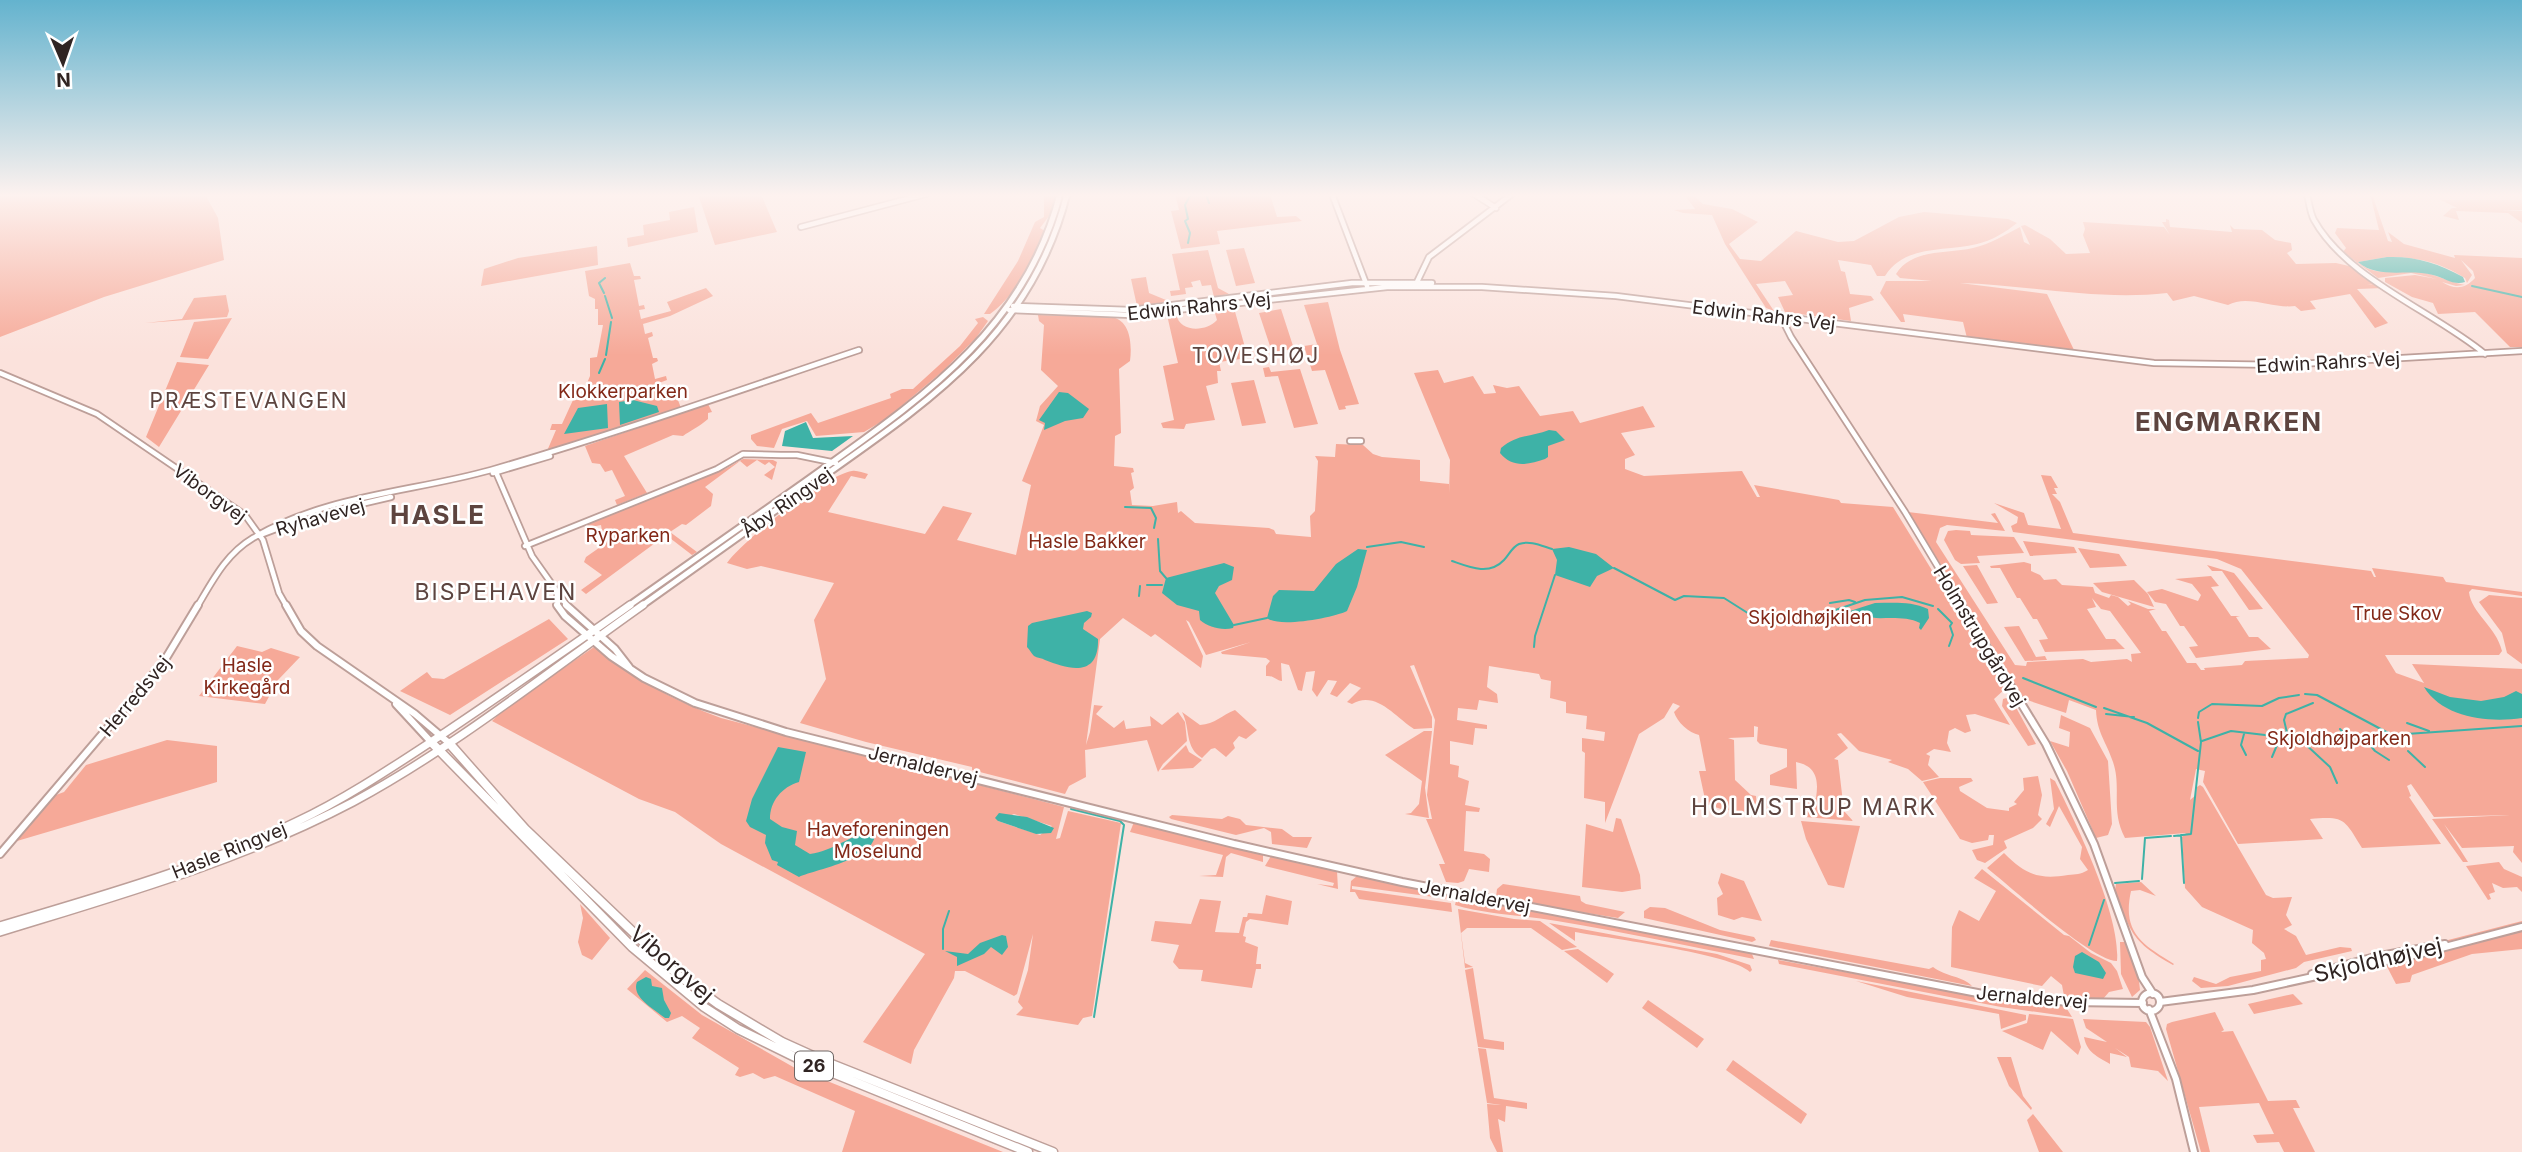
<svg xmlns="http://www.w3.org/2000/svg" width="2522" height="1152" font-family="Inter,sans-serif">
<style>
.green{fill:#f6a998;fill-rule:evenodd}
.water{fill:#3eb2a7}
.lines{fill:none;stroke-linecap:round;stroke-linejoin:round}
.stream{stroke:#3eb2a7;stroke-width:2}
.tertiary-far1-casing{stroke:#bd9f99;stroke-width:8}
.tertiary-casing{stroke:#bd9f99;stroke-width:10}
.secondary-far1-casing{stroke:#bd9f99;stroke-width:9}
.secondary-casing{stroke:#bd9f99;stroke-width:10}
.primary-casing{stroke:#bd9f99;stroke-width:11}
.tertiary-far1{stroke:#fff;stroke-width:4.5}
.tertiary{stroke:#fff;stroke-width:6}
.secondary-far1{stroke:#fff;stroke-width:5}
.secondary{stroke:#fff;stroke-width:7}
.primary{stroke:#fff;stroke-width:8}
.labels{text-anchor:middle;stroke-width:5;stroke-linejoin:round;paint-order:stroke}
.shield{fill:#fff;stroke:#6e6664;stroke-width:2}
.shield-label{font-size:18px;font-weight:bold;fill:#302422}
.street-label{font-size:19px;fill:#302422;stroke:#fff}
.park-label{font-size:19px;fill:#832918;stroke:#fff}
.neighbourhood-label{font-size:21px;letter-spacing:2px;fill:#5d443f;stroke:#fff}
.quarter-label{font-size:23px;letter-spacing:2px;fill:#5d443f;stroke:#fff}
.near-street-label{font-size:23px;fill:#302422;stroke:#fff}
.district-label{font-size:26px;font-weight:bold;letter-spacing:2px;fill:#5d443f;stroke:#fff}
</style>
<rect width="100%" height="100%" fill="#fbe2dc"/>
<!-- green -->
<path class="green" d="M0,194H205L218,218L224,260L104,297L0,337Z
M698,194H761L777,232L715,245Z
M1048,194L1055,195L1052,212L1040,228L1045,231C1033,260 1016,296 990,314H984L1018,261L1035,222L1044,217V196Z
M1175,194H1270L1277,217L1296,216L1302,221L1217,231L1220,244L1181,249L1171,211L1179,210Z
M1684,194H1692L1703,204L1732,209L1758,222L1729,244L1740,259L1761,261L1796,231L1838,242L1854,241L1899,217L1924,212L2008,219L2017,223C2006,232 1991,241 1977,244C1945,252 1905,244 1885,276H1877L1871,265L1838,260L1841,271L1845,272L1850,294L1871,296L1874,300L1849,308L1851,321L1785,312L1778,297L1793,295L1785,281L1756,284L1774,311L1766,308L1725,244L1712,215L1683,213L1674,210L1695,209Z
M2370,194H2372L2388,241L2392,242L2388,232L2404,244L2455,258L2454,255L2522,258V347H2510L2475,312L2438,314L2433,303L2412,297L2385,282V278L2415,275L2437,279L2411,273L2378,278L2343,252L2346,248L2335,233L2337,228L2379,230ZM2387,257C2417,257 2439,262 2465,278L2467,283L2472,275L2461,260L2473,271L2475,278C2465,289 2455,290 2442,282L2456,286L2465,285C2450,282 2437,275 2422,272C2399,268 2377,279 2358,262Z
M2441,200H2522V210L2500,211H2522V223L2508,213L2456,211L2459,220L2443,216L2452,208H2457Z
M694,207L698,232L628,247L627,238L644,235L643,225L670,220L669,212Z
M2166,219L2169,220L2170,227L2232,232L2230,225L2234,229L2262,230L2275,240L2291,243L2292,250L2287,253L2296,264L2336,263L2349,266L2341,257L2375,283L2367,285L2379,283L2384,288L2357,289L2388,323L2375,328L2350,294L2310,301L2316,309L2301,311L2295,306C2274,309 2247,294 2228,305L2194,296L2173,301L2167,293C2098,301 2029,285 1960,283L2047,294L2074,350L1967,338L1963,322L1903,314L1905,322H1901L1880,293L1886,281H1932L1900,278L1896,274C1912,248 1949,254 1973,248C1990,244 2005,235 2020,227L2024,242L2030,245L2021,226L2025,225L2050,239L2066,254L2090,253L2083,235L2085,229L2083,222L2164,227L2170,235L2162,222H2166Z
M597,246L598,265L481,286L484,269L518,258Z
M1244,248L1255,283L1236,286L1226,250Z
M1208,250L1218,288L1229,294L1214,297L1211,285L1202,286L1200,280L1191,282L1193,287L1185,288L1186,294L1171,296L1170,291L1180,290L1172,254Z
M630,263L634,276H640L641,279L634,280L639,306L644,305L645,309L639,310L641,319L671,311L667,302L706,288L713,296L670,316L643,324L645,334L652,332L653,336L648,338L653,358H657L658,361L652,364L655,379L666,376L667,380L659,383L661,391H664L666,398L676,395L681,408L547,451L556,430H550L552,424H562L573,400H580L590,376V358L597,357L603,325H598V309H595V299L589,296L585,271Z
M1146,277L1149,293L1166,300L1165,305L1137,306L1131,279Z
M226,295L229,311L227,317L145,323L182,319L194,298Z
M1328,302L1340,350L1359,404L1345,406L1346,409L1339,410L1325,370L1312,371L1304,346L1317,344L1304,305Z
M1234,308L1248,358L1219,362L1221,371H1217L1218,383L1206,386L1215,420L1186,424L1184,429L1163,428L1161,423L1174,420L1163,366L1178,363L1167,315L1176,314C1180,333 1206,332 1217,320L1214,310Z
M1281,309L1294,349L1272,352L1259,313Z
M1038,315L1112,317C1131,321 1132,345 1130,361L1119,369L1121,433L1115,436L1114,466L1133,468L1134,472L1131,473L1134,488L1130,491L1132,505L1153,506L1177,502L1178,513L1181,511L1195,523L1269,528L1274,530L1276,534L1311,537L1310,516L1315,511L1318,461L1315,456L1335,457L1336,444L1363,445L1373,454L1382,457L1420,460V481L1449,484V493L1450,460L1414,373L1438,370L1444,383L1473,376L1484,394L1496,393L1493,385L1507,388L1519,386L1540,416L1573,411L1580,423L1643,406L1655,427L1621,433L1635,455L1625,459V469L1644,476L1742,471L1757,497H1760L1754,485L1839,500L1841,503L1893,507L2005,689L1994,699L2010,725L1975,714L1966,715L1971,731L1965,733L1955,728L1949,731L1947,743L1951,752L1934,749L1926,754L1930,756L1928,765L1939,777L1922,781L1908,769L1888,762L1892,760L1859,751L1841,733L1837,734L1848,748L1834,759L1838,760L1844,811L1853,821L1805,817L1804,804L1816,798C1819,779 1816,766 1796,762L1797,789L1770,785V775L1787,767V749L1760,744L1757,741L1758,727L1754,726V737L1728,738L1734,740L1735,780L1751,795L1756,796L1757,811L1754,814L1721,809L1706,804L1699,771H1706L1699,735C1689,733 1677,722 1674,712L1680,706L1673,703L1664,718L1639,734L1605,823V802L1584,798L1585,753L1582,751V738L1604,741L1605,732L1586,729L1587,716L1566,713V702L1550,698L1551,681L1541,679L1539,674L1489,666L1487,687L1497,694L1498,703L1479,700L1477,710L1458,708L1457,720L1487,725V729L1475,728L1473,745L1450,741V764L1459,766L1458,777L1469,781L1465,805L1480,808L1479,812L1466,811L1464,851L1484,854L1490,859L1489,872L1469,869L1464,881L1458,883L1446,882L1439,864H1445L1426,819H1432L1427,795L1435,720L1414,665L1410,666L1432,717V728L1414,729C1395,717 1376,690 1352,704L1347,702L1361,688L1350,683L1337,697L1330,694L1337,681L1328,680L1317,697L1312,690L1315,671L1306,672L1302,691L1298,690L1289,665L1281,663L1282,681C1276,681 1274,675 1266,676V666L1270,661L1266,658L1222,654L1221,652L1251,642L1206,655L1189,622L1186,620L1203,656L1201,668L1155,634L1151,637L1123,618L1100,639L1086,745L1090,732L1094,705L1103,706L1096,714L1114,728L1124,720L1126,729L1151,726L1150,716L1162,725L1178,712L1185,722L1187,741L1163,764L1158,772L1147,740L1085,750L1086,777L1069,786L1065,794L972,770V767L866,742L800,723L826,679L814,620L834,583L761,566L747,569L727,563C742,541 825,475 852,471C857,470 863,473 868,474L865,479L851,476L828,512L925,534L943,506L972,513L957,540L1016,555L1031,485L1022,481L1044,425L1036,421L1040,406L1058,386L1041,370L1044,325L1039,321Z
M983,317L988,321L976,338L943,371L886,419L864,432L816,436L807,421L782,429L774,448L757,446L751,439V435L811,413L818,423L891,398L890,394L902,389H913L960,346L978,323L975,319Z
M232,318L208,359L180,357L194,322Z
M177,362L209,365L159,447L146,437Z
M1269,367L1271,372L1300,369L1318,424L1294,428L1278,376L1265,377L1263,368Z
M1254,380L1266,423L1242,426L1231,383Z
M708,404L712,412L708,413V419C700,426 690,431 683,436L673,435L624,456L647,493L617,505L615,500L625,496L612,470L605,472L600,464L592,463L585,446Z
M743,459L773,460L777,462L772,480L764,475L775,467L769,462L765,465L757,460L747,467L740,461L705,487L713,494L711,506L686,525L682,524L670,532L697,552L692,555L666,535L586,594L581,590L602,575L584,562L586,557L606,543L597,535L602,531L601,525L586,528L588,524L725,469Z
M2041,475L2051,476L2058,488H2054L2057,494H2052L2060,502L2073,533L2371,571L2374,577H2376L2372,568L2443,577L2446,582L2522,592V596L2472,589L2469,592C2471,613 2496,626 2502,651L2499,655H2385L2396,673L2424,683L2412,664L2522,669V863L2513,852L2514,846L2462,848L2444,824L2468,862H2463L2432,819L2510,815L2434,817L2411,784L2407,786L2411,796L2409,797L2441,844L2362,848C2344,819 2345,816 2310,819L2323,839L2238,844L2203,782L2205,771L2196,769L2190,800L2196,795L2197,787L2200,785L2203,787L2266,895L2273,898L2292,897L2286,915L2292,925L2284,929L2296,936L2306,955L2340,947L2351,948L2352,951L2304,962L2296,968L2228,986L2201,988L2192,981L2194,977L2216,984L2230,977L2261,971V960L2266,959L2264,953L2252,943L2253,930L2202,907L2185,888L2182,837L2186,833L2125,838C2110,810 2122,788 2113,762C2106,741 2097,733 2096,710L2069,700L2066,713L2021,698L1999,663L2002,662L1908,512L1998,523L1991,514L1995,513L2005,531L1947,525L1940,528L1936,542L2015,665L2026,666L2027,662L2083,659L2091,662L2127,659L2132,662L2131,654L2141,653L2110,611L2101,609L2092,598L2096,607L2087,609L2106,639H2115L2125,649L2045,652L2039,640L2048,639L2037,619H2033L2020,598H2017L2000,568H1991L1990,566L2024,562L2031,564V571L2040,575L2044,580L2056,579L2062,585L2093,587L2095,593L2109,598L2111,595L2118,597L2128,606L2131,604L2128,601L2148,609H2156L2149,611L2162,631H2166L2187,663H2196L2201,670H2205L2204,668L2242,665L2245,661L2308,658L2309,655L2241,569L2217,559L2013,532L2011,526L2017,523L2018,517L1994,503L2024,513L2028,525L2061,529Z
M1956,530L1970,531L1971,535L2014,537L2024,553L1977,556L1980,563L1961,564L1955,560L1944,540L1948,531Z
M2023,541L2074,547L2077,553L2030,556Z
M2078,548L2119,554L2127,566L2090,568Z
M1977,565L1998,603L1987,604L1963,566Z
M2207,565L2234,573L2263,609L2249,610L2222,571H2212Z
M2211,576L2219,586L2211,587L2231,616H2240L2236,617L2249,637H2258L2271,649L2196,658L2189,647L2198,646L2184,626H2180L2166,604L2155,602L2147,592L2162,589L2198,601L2201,595L2192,584L2175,579Z
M2134,580L2148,594L2154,607L2102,592L2093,583Z
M2489,595L2522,598V664L2507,653L2502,633L2479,602Z
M549,619L568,639L450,715L400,691L427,672L432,678L444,679Z
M2019,626L2036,657L2045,656L2047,660L2025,661L2004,627Z
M237,646L262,652L271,648L300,657L278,680L265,704L199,696Z
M594,647C634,678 673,701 721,718L1064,807L1056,839L1060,838L1068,811L1121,823L1092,1016L1083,1018L1078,1025L1016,1015L1023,1008L1018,1002L1028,970L1033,934L1017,994L1014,996L965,971H955L954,978L914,1050L911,1064L863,1042L925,954L721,844L675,812L639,799L492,721L504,709ZM1014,814L1052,826L1040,835L998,821Z
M2010,697L2013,702L2036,744L2028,746L2002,706L2003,699Z
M1235,710L1257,730L1246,739L1239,736L1233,743L1235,748L1226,757L1215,748L1211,749L1202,758C1184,747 1191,729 1182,712L1200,725C1215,724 1222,715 1235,710Z
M2061,715L2090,728L2108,761L2112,824L2108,835L2096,838L2067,771L2050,741L2069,747L2070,732L2059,728Z
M1424,731H1432L1425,788L1429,818L1405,814L1411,813L1419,804L1422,781L1385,755Z
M167,740L217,746V782L17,841L56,795L64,792L86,765Z
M1186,745L1189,752L1202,760L1193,768L1161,770Z
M2038,776L2042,795L2038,815L2042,819L2033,828L2004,841L2007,848L1985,863L1977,860L1972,850L1993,845L1994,835H1989L1988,840L1972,843L1960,839L1923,782L1940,778H1971L1973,781L1959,787L1960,791L1987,808L2009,811V808L2017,804L2014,802L2024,790L2023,778Z
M2050,778L2055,781C2076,823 2121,916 2117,961C2092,961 2011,887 1987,868L2004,853C2025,874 2038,880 2068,875C2076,874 2080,875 2088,870L2080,859L2082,847L2059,806L2050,827L2046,824L2054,809Z
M1172,815L1222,819L1228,816L1240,819L1246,825L1282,829L1293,837H1312L1307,848L1272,844L1271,832L1264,828L1236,835L1171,819L1169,817Z
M1616,818L1621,819L1640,875L1641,889L1622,892L1582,887L1586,824L1613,832Z
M1801,821L1860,826L1844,888L1828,885L1806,839Z
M1134,822L1150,828H1161L1263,854V862L1231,853L1226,857L1223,877L1199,876L1216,875L1223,855L1130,832Z
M1271,856L1337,871L1338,889L1317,884L1333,886L1334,883L1265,866Z
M2499,862L2504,869L2522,877V892L2517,887L2503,888L2492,883L2495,892L2489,894L2491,899L2488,900L2466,866Z
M1982,869L2064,935L2069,936L2091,953L2111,963L2117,971L2123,989L2109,992L2103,999L2064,996L2062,985L2051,976L2042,986L1951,967L1952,927L1959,910L1979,921L1996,891L1974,878Z
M1721,873L1744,881L1762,921L1742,917L1734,920L1718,915L1717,898L1723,894L1718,883Z
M1357,876L1449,895V899L1352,886V889L1451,903L1452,912L1359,899L1355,892H1350L1351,881Z
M2141,882L2156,896L2140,890L2131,891C2122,932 2141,944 2174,964L2173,965C2131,941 2131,933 2115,890L2116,884Z
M1503,884L1580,896L1581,901L1586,904L1625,912L1618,918L1499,899L1496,897L1497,889Z
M1266,895L1292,901L1288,925L1250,919L1246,922L1243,936L1246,937L1245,942L1258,947L1256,964H1261V969H1256L1252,988L1201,981L1203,970L1179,969L1173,962L1179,945L1151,941L1155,921L1191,924L1200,899L1221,901L1215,932L1239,933L1243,917H1247L1248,913L1262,914Z
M1457,897L1744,951L1752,954L1754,959C1689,946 1623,932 1557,921C1523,915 1489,915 1455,905Z
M580,904L610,938L592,960L582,955L578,942L583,918Z
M1650,907L1665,908L1720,930L1754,937L1756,940L1752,942L1644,918V911Z
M1458,909L1514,919L1540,921L1577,947L1562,950L1531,928H1467L1461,933L1465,963L1473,967L1465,968Z
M2522,921V949L2472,954L2412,975L2410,982L2396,984L2382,957Z
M1549,923L1717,954L1750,965L1752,970L1750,972C1733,954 1607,938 1575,932V941Z
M1771,940L1929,969L1933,967C1946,977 1963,976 1972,986L1769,946Z
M2120,942H2125L2139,981L2140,990L2132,997L2121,974Z
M1578,949L1614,974L1607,983L1564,951Z
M1778,960L1962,993L2060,1005L2067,1009L2072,1017L2001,1007L1779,964Z
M1473,968L1484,1039L1504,1042V1050L1478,1047L1465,970Z
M645,970L702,1015L795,1068L1003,1152H842L855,1111L775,1076L764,1079L753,1073L740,1077L735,1075L739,1068L692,1038L700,1028L682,1016L667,1022L627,989Z
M1856,981L2026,1015V1020L2001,1029L1999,1014L1907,997Z
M2293,994L2303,1004L2254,1014L2248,1004Z
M1648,1000L1704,1039L1697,1048L1642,1008Z
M2215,1012L2224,1030L2221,1032L2233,1031L2268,1101L2296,1100L2300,1108H2293L2315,1152H2284L2279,1142L2257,1143L2253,1135L2274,1134L2259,1103L2199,1107L2210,1152H2201L2166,1029L2167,1024L2172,1022Z
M2029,1014L2073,1019L2081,1047L2078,1055L2051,1031L2043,1050L2002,1031L2027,1023Z
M2083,1019L2146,1022L2150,1027L2168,1081L2158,1071L2131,1067L2129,1057L2115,1048L2127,1057L2110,1053V1064C2097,1056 2087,1053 2084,1037L2107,1042L2086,1028Z
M1478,1048L1486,1049L1494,1098L1527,1103V1109L1506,1106L1505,1122L1498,1119L1503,1152H1497L1490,1138L1487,1104L1501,1105L1487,1103Z
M1997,1057H2011L2023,1096L2032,1108L2031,1110L2009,1086Z
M1733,1060L1807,1114L1801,1124L1726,1070Z
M2033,1114L2063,1152H2039L2027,1120Z"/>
<!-- water -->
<path class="water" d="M2387,257C2416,256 2438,263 2463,277L2465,282C2454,286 2445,278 2433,275C2408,268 2379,280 2358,262Z
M1059,392L1068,393L1089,409L1083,418L1065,421L1044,430L1045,423L1039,420Z
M633,400L657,406L659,412L620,425L619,402Z
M607,404L608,428L564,434L578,408Z
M806,422L813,438L853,436L832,451L782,446L785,431Z
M1549,430L1556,431L1565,440L1548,446V457L1545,459C1528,465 1512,468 1500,453L1501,448C1517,434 1532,437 1549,430Z
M1569,547L1596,554L1614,568L1597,576L1590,587L1555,575L1557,560L1552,549Z
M1358,549L1367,550L1357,587L1347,611C1333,618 1278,628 1267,618L1273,596L1279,590L1314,591L1336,564Z
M1224,563L1234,567L1232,580L1219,586L1215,593L1234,625L1233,628C1222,631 1208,627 1200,620L1199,611L1177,605L1162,593L1166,578Z
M1875,603C1893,603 1911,601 1928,609L1929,618L1921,630L1919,628L1920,623C1898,612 1869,625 1850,611Z
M1087,611L1092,613L1091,617L1084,623L1083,629L1098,639C1099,677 1070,670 1045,660C1042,658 1037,658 1034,656C1031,653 1030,650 1027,647L1028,626L1032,623Z
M2424,687L2450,697L2481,701L2504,697L2516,691L2522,694V718C2489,723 2443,718 2424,687Z
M778,747L806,752L799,782C782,787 770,801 770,819L782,827L797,831L795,845L810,854C834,851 850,834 875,831C878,859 820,868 799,877L777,865L778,862L772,860L765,843L766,835L750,827L746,821L752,799Z
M999,813L1027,817L1054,828L1051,833L1036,834L998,821L995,818Z
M1002,935L1006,936L1008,947L1002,955L991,947L984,954L957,966V957L945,951L968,954L980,943Z
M2082,952L2099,962L2106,973L2103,979L2075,973L2073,967L2075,956Z
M646,977L651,979L652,986L662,988L664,1000L671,1013L669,1018H665C654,1009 631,997 637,982Z"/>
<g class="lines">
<!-- stream -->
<path class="stream" d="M1206,194L1209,203
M1188,243L1190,233L1185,221L1188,219L1185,205L1191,194
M2472,286L2522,297
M604,293L599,283L605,278
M605,296L612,318
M606,355L611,322
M599,373L605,359
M1125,507L1151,508L1156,518L1154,528
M1158,539L1160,571L1166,578
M1367,547L1401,542L1424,547
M1452,561C1469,567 1489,576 1504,560C1509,555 1512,547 1519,544C1530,540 1542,546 1552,549
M1614,568L1675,600L1684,596L1724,598L1754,617L1776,624L1800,622L1865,600L1902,597L1933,606
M1147,585H1162
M1139,596L1140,586
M1830,603L1849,600L1855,602
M1938,609L1952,623L1950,626L1953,635L1949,646
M1234,625L1267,618
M1534,647L1535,636L1555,575
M2023,678L2096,707
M2305,694L2317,695L2392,735L2522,726
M2104,708L2147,723L2198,751
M2106,714L2134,717
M2198,718L2199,712L2212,704L2262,706L2279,698L2299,695
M2407,723L2429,731
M2340,729L2348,738
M2244,734L2241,745L2246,755
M2380,735H2390
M2400,736L2404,744
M2288,737L2284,720L2286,714L2313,703
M2287,738L2303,742L2372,736
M2364,738L2375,751L2389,760
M2202,741L2231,731L2282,737
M2303,742L2330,767L2337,783
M2408,751L2425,767
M2272,757L2280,738
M1071,809L1120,821L1124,825L1094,1017
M2181,835L2184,883
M2174,836L2191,834L2201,742L2198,722
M2142,879L2145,838L2171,836
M2115,883L2139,881
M2089,945L2104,900
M943,949V929L949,911"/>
<defs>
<path id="tertiary-far1" d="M1332,194L1367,286
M1474,194L1496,208
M2307,194C2309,202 2310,213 2314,220C2347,279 2433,311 2485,354
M801,227L926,194
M1417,282L1429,257L1512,194
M1013,306L1131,310L1352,283H1432
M1009,310L1131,315L1387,287H1482L1616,296L2154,363L2283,365L2522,351
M1781,317L1791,337L1905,512L1962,607
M0,373L97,414L245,515L263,540L279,593L287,607
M1350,441H1361
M781,455H797L836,463
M495,470L532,556L568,607
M493,473L550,456
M340,509L391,497
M263,534L300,520
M525,546L717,469L743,454L781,455
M557,593L558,607
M197,607C213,580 226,554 253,538C325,495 413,492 491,470C615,434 737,391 859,350"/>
<path id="tertiary" d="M286,605L301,631L317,646L415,714L449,743
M557,605L565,616L611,656L644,678L695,703L786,732L1234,844L1402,882L1988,995L2069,1002L2143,1003
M566,605L615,649L629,667
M1961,605L2046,744L2094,844L2142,977L2153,994
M396,704L432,743
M0,854L163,663L198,605
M2312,974L2375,957L2445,944
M2142 1002a9 9 0 1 1 18 0a9 9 0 1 1-18 0Z
M2160,1002L2253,990L2422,953L2522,927
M2149,1009L2176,1079L2194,1152"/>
<path id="secondary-far1" d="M627,607C687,565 746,523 806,481C916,402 1024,333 1060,194
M640,607C698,565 756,524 814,483C927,403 1031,336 1067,194"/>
<path id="secondary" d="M0,926C100,896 202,868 296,822C349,797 397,764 446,732C508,690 569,648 630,605
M0,932C120,895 241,861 353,802C455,747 548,672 643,605"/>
<path id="primary" d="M432,743L632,947L704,1007L738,1029L803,1061L1028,1152
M449,743L525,829L678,975L718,1004L782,1042L824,1061L1053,1152"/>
</defs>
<!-- tertiary-far1 casing -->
<use href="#tertiary-far1" class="tertiary-far1-casing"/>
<!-- tertiary casing -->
<use href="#tertiary" class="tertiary-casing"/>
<!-- secondary-far1 casing -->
<use href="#secondary-far1" class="secondary-far1-casing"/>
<!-- secondary casing -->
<use href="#secondary" class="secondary-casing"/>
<!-- primary casing -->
<use href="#primary" class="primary-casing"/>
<!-- tertiary-far1 -->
<use href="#tertiary-far1" class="tertiary-far1"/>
<!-- tertiary -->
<use href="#tertiary" class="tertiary"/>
<!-- secondary-far1 -->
<use href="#secondary-far1" class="secondary-far1"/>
<!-- secondary -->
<use href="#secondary" class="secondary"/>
<!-- primary -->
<use href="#primary" class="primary"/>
</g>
<!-- sky -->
<linearGradient id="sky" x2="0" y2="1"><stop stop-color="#64b3ce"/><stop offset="0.55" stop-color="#fdf2ef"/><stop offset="1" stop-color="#fdf2ef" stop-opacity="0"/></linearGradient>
<rect width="2522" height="355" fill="url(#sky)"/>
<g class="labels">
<!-- shield labels -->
<rect class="shield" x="795" y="1051.5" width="38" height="29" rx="5"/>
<g class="shield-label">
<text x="814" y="1072">26</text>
</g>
<!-- street labels -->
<g class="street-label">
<text transform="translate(1199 306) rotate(-6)" y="7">Edwin Rahrs Vej</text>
<text transform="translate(1764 315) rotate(7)" y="7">Edwin Rahrs Vej</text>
<text transform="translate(2328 362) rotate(-3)" y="7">Edwin Rahrs Vej</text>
<text transform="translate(210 493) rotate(36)" y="7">Viborgvej</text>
<text transform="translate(787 502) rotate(-35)" y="7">Åby Ringvej</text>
<text transform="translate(320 517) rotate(-16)" y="7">Ryhavevej</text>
<text transform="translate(1980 636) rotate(59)" y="7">Holmstrupgårdvej</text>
<text transform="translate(135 696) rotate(-50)" y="7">Herredsvej</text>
<text transform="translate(923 765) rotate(14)" y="7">Jernaldervej</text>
<text transform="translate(229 850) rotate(-22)" y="7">Hasle Ringvej</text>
<text transform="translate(1475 896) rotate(11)" y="7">Jernaldervej</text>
<text transform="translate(2032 997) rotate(5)" y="7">Jernaldervej</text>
</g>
<!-- park labels -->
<g class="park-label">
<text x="623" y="398">Klokkerparken</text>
<text x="628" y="542">Ryparken</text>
<text x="1087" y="548">Hasle Bakker</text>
<text x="2397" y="620">True Skov</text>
<text x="1810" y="624">Skjoldhøjkilen</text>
<text x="247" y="672">Hasle<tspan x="247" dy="22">Kirkegård</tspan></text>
<text x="2339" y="745">Skjoldhøjparken</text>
<text x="878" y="836">Haveforeningen<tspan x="878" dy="22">Moselund</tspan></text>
</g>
<!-- neighbourhood labels -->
<g class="neighbourhood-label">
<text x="1256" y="363">TOVESHØJ</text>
<text x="249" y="408">PRÆSTEVANGEN</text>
</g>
<!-- quarter labels -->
<g class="quarter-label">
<text x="496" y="600">BISPEHAVEN</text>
<text x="1814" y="815">HOLMSTRUP MARK</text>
</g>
<!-- near-street labels -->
<g class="near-street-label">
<text transform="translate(2378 960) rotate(-13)" y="8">Skjoldhøjvej</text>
<text transform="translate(672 964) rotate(41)" y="8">Viborgvej</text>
</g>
<!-- district labels -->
<g class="district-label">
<text x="2229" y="431">ENGMARKEN</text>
<text x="438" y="524">HASLE</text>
</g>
</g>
<!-- north arrow -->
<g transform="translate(63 63) rotate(178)" stroke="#ffffff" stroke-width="5" paint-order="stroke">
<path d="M0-5L12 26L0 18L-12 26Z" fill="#302422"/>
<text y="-10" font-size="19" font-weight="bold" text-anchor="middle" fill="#302422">N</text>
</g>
</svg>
